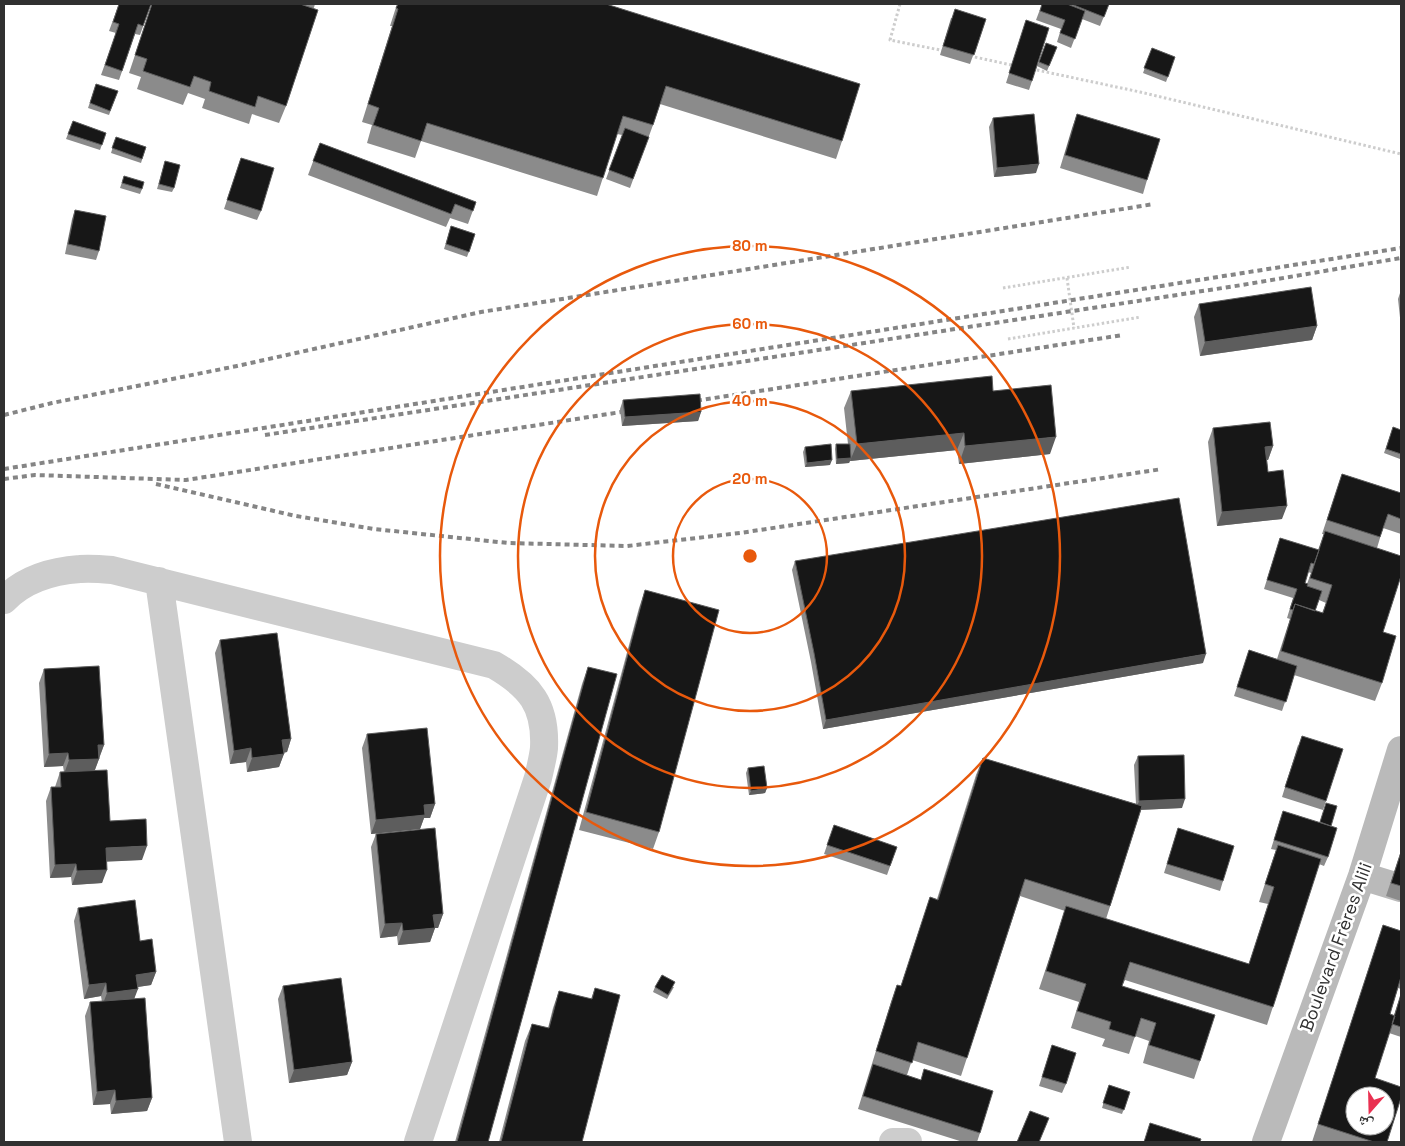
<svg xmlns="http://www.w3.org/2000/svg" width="1405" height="1146" font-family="'Space Grotesk','Noto Naskh Arabic',sans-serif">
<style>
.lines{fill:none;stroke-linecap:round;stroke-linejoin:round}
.path{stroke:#cdcdcd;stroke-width:3;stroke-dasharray:2.5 2.5;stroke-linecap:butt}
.street{stroke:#cdcdcd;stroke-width:28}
.secondary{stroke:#bababa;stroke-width:28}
.rail{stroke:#858585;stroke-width:4;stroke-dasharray:5 4;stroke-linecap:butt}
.wall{fill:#8b8b8b;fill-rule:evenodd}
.shaded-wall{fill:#5d5d5d}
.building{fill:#171717;stroke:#5d5d5d;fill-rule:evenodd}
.ring{fill:none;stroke:#e8590c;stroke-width:2.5}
.labels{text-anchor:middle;stroke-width:5;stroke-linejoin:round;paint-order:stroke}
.street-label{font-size:18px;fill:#303030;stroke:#fff}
.centre{fill:#e8590c;stroke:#fff;stroke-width:2.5}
.ring-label{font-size:15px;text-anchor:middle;font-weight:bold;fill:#e8590c;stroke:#fff;stroke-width:5;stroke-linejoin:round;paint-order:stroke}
</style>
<rect width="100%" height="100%" fill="#fff"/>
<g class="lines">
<!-- path -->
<path class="path" d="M900,4L890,40L945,51
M970,56L1016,66
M1032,69L1140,92L1401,154
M1067,278L1074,328
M1003,288L1131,267
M1008,339L1141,317"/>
<!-- street -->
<path class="street" d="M159,581L238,1142
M4,600C24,579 52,571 80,569C90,568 101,569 112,570L494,665C530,686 546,705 544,748C543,758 540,769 538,778L418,1142
M893,1142H908"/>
<!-- secondary -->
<path class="secondary" d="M1362,876L1401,888
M1266,1142L1362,876L1401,750"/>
<!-- rail -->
<path class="rail" d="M688,402L1123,335
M4,415L52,403L237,366L481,312L1154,204
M265,435L1242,285L1401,258
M4,469L1401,248
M4,479L35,475L186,480L634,410
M156,484L296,516L374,529L508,543L627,546L740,533L1162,469"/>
</g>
<!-- wall -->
<path class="wall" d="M119,4H151L140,35L135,34L119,80L101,75L116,33L109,31Z
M152,4H315L286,106L279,123L252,114L249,124L202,108L205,99L188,93L183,105L137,89L141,77L129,73Z
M397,4H606L842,141L836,159L660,104L653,125L630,188L606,179L622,135L617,134L597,196L421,141L415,158L367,143L372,125L362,122L392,26H390Z
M1042,4L1070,5V4H1109L1100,26L1082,19L1071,48L1057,42L1061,29L1036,20Z
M951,18L986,19L970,64L940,55Z
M1026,20L1032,81L1029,90L1006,83Z
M1046,43L1057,47L1047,71L1037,66Z
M1152,48L1175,57L1166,82L1143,73Z
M96,84L118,91L109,115L88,108Z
M1077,114L1147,180L1143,194L1060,168L1072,128Z
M993,118L1036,173L994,177L989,127Z
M73,121L106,133L100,150L66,139Z
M116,137L146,147L141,163L111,153Z
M320,143L476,202L468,224L450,218L446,227L308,175Z
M241,158L261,211L257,220L224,209Z
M165,161L174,188L172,192L157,189Z
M124,176L142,189L140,194L120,188Z
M75,210L99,251L96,260L65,254L72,219Z
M451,226L475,234L467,257L444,249Z
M1401,290V327L1398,299Z
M1199,304L1317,326L1312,340L1200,356L1194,317Z
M851,391H993L1050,454L959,464L957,450L850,461L849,463L836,464L835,449L836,444H848L844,408Z
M623,400L701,412L698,421L622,426L620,409Z
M1393,427L1401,430V454L1400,459L1384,453Z
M1213,428L1273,446L1268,460H1267L1268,472L1282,519L1217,526L1208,442Z
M805,447L830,465L805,467L803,452Z
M1342,474L1401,493V534L1383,528L1377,548L1383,632L1382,683L1375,701L1294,675L1282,711L1234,696L1249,650L1277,659L1290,619L1287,618L1293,598L1264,589L1280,538L1318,550L1324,534H1322ZM1308,572L1311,573L1307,584L1305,583ZM1319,600L1326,603L1322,613L1315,611Z
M795,561L1203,663L823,729L811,662L792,570Z
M645,590L659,832L653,849L579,830L639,608Z
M220,640L291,739L287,752L284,753L279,767L247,772L246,762L230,764L215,653Z
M588,667L488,1142H455L582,684Z
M44,669L104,745L95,770L110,821L142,860L107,861L102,883L72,885L71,877L50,878L46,801L51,787H55L60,772H64L63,766L44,767L39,683Z
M367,734L435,804L430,818H424L420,829L371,834L362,748Z
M1298,745L1326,801L1323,810L1282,797Z
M1138,756L1182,808L1141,810L1106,919L1249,964L1268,904L1259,902L1276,850L1271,849L1280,820L1331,826L1328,857L1324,866L1319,864L1267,1025L1125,980L1122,986L1200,1061L1194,1079L1143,1063L1149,1041L1135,1036L1129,1054L1102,1046L1105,1039L1071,1028L1079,1002L1039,989L1065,911L1020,896L961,1076L912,1060L907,1075L980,1133L977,1142H963L858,1109L891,1002L897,985L901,986L930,897L937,899L976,775L983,758L1136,804L1134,765Z
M748,768L767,788L765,793L749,795L746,773Z
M834,825L897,847L887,875L824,854Z
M1178,828L1223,881L1220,891L1164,873Z
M376,834L443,914L438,928H435L430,942L398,945L397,936L380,938L371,847Z
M1401,851V901L1386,896Z
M78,908L140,941L156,972L151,985L137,987L134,999L152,1098L147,1111L111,1114L110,1104L93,1105L85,1016L90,1002H102L101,996L84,999L74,921Z
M1383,925L1401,931V989L1398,988L1390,1014L1394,1015L1401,994V1037L1389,1033L1375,1078L1387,1142H1312Z
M283,986L352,1062L347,1075L289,1083L278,999Z
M655,987H674L667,999L653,992Z
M595,988L582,1142H499L525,1041L532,1024L548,1028L553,1008L559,991L591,999Z
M1052,1045L1066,1084L1062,1093L1039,1086Z
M1109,1085L1130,1092L1122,1114L1102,1108Z"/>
<!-- shaded-wall -->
<path class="shaded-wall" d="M1039,164L1036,173L994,177L997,168Z
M1317,326L1312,340L1200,356L1205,342Z
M701,412L698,421L622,426L625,417Z
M964,433L957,450L850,461L857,444Z
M1056,437L1050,454L959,464L965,446Z
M1273,446L1268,460H1260L1265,447Z
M851,458L849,463L836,464L837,459Z
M832,460L830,465L805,467L807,463Z
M1287,506L1282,519L1217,526L1222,512Z
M1206,654L1203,663L823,729L826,720Z
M291,739L287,752L277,753L282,740Z
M98,745H104L99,758Z
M251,748L246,762L230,764L234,751Z
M68,753L63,766L44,767L49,754Z
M284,754L279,767L247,772L252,758Z
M99,759L94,772L64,774L69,760Z
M767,788L765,793L749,795L751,791Z
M1185,799L1182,808L1136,810L1139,801Z
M435,804L430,818H424L420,829L371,834L376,820L424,805Z
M147,846L142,860L101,862L106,848Z
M76,864L71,877L50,878L55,865Z
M107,870L102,883L72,885L77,871Z
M443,914L438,928H428L433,915Z
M402,923L397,936L380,938L385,924Z
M435,928L430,942L398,945L403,931Z
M156,972L151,985L131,988L136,975Z
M106,983L101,996L84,999L89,985Z
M138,989L133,1002L102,1006L107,993Z
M352,1062L347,1075L289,1083L294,1070Z
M115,1090L110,1104L93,1105L97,1092Z
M152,1098L147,1111L111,1114L116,1101Z"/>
<!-- building -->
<path class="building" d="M119,4H151L143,26L138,24L122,71L105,65L119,24L113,22Z
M152,4H300L318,10L286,106L258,96L255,107L209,91L211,82L194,76L190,87L143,71L147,59L135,55Z
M398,4H606L860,84L842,141L666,86L653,125L623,116L603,178L427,123L421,141L373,125L379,108L368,104L398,9L396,8Z
M1042,4H1067L1085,11L1075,39L1060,33L1065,20L1040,11Z
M1071,4H1109L1104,17Z
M955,9L986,19L974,55L943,46Z
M1026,20L1049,28L1032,81L1009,73Z
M1046,43L1057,47L1049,66L1039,62Z
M1152,48L1175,57L1168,77L1144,68Z
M96,84L118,91L110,111L90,103Z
M1034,114L1039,164L997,168L993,118Z
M1077,114L1160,139L1147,180L1065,155Z
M73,121L106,133L102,145L68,134Z
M625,128L649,137L633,179L609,170Z
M116,137L146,147L142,159L112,148Z
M320,143L476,202L473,211L455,204L451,214L313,161Z
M241,158L274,168L261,211L227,200Z
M165,161L180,165L174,188L159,184Z
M124,176L144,182L142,189L122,183Z
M75,210L106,216L99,251L68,244Z
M451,226L475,234L469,252L446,244Z
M1311,287L1317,326L1205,342L1199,304Z
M992,376L993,391L1051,385L1056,437L965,446L964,433L857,444L851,391Z
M700,394L701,412L625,417L623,400Z
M1270,422L1273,446L1265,447L1268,472L1283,470L1287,506L1222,512L1213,428Z
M1393,427L1401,430V454L1386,449Z
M831,444L832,460L807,463L805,447Z
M836,444H850L851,458L837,459Z
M1342,474L1401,493V519L1388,514L1380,537L1327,520Z
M1179,498L1206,654L826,720L814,653L795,561Z
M1325,531L1401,556V576L1383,632L1396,636L1382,683L1281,651L1295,604L1323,613L1332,585L1310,578Z
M1280,538L1319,550L1314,564L1311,563L1305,583L1308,584L1307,586L1322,591L1315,611L1295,604L1293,610L1290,609L1297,589L1267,580Z
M645,590L719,610L659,832L586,812Z
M277,633L291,739L282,740L284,754L252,758L251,748L234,751L220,640Z
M1249,650L1297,666L1286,702L1237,687Z
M99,666L104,745H98L99,759L69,760L68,753L49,754L44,669Z
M588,667L617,674L488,1142H457Z
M427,728L435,804L424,805L425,815L376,820L367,734Z
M1302,736L1343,749L1326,801L1285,787Z
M1184,755L1185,799L1139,801L1138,756Z
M983,758L1142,806L1110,906L1025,879L967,1058L918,1042L912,1063L876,1051L897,985L901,986L930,897L938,900Z
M764,766L767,788L751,791L748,768Z
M107,770L110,821L146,819L147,846L106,848L107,870L77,871L76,864L55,865L51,787H61L60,772Z
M1326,803L1337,806L1331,826L1320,822Z
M1283,811L1337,828L1328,857L1274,840Z
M834,825L897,847L890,866L827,845Z
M435,828L443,914L433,915L435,928L403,931L402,923L385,924L376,834Z
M1178,828L1234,846L1223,881L1167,864Z
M1278,845L1321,859L1273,1007L1130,962L1122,986L1215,1015L1200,1061L1149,1045L1156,1023L1141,1018L1135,1037L1109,1029L1111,1022L1077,1011L1086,984L1046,971L1066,906L1249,964L1274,887L1265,884Z
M1401,852V886L1391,883Z
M135,900L140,941L152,939L156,972L136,975L138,989L107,993L106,983L89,985L78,908Z
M1383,925L1401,931V977L1390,1014L1395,1016L1375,1078L1401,1087V1098L1387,1142H1374L1318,1124ZM1355,1096H1385V1126H1355Z
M662,975L675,982L668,995L655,987Z
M341,978L352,1062L294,1070L283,986Z
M595,988L620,995L582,1142H501L532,1024L549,1028L559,991L592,999Z
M1401,994V1027L1392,1024Z
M145,998L152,1098L116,1101L115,1090L97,1092L90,1002Z
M1052,1045L1076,1053L1066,1084L1042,1077Z
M873,1064L921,1080L924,1069L993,1091L980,1133L863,1096Z
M1109,1085L1130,1092L1124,1110L1103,1103Z
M1030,1111L1049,1118L1039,1142H1017Z
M1150,1123L1201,1139L1200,1142H1144Z"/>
<!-- distance rings -->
<g class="ring">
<circle cx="750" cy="556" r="77"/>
<circle cx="750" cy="556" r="155"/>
<circle cx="750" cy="556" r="232"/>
<circle cx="750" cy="556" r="310"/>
</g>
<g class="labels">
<!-- street labels -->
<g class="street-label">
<text transform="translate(1336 947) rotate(-70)" y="6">Boulevard Frères Alili</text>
</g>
</g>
<circle cx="750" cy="556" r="8" class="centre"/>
<g class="ring-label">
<text x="750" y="251">80 m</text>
<text x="750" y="329">60 m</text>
<text x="750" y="406">40 m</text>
<text x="750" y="484">20 m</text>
</g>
<!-- border -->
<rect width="1405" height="1146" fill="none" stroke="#303030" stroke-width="10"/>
<!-- north arrow -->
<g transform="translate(1370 1111) rotate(200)"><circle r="24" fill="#ffffff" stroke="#acacac"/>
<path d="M0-4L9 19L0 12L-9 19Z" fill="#e93151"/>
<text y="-8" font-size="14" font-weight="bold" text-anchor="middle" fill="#303030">ش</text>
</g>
</svg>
